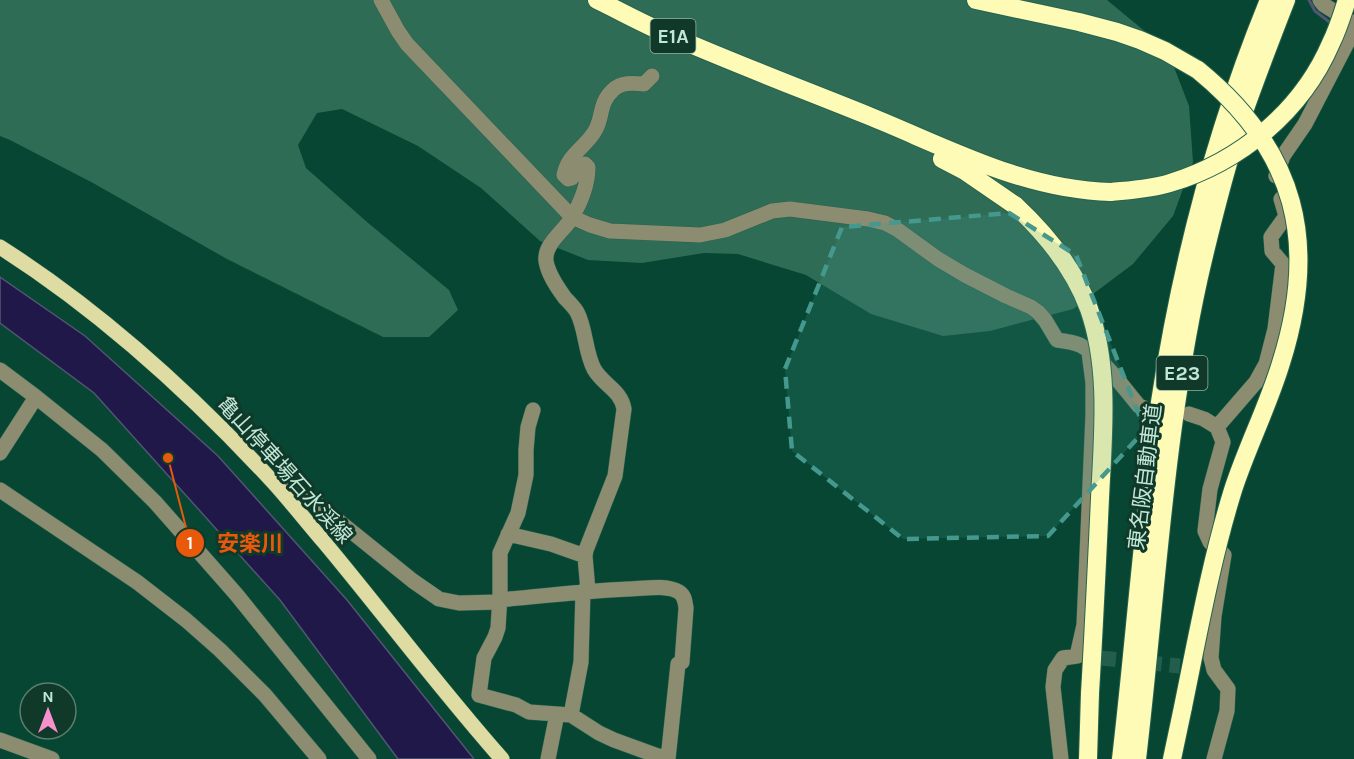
<svg xmlns="http://www.w3.org/2000/svg" width="1354" height="759" font-family="Karla,'Noto Sans JP',sans-serif">
<style>
.green{fill:#2f6c55}
.water{fill:#201848;stroke:#515673;stroke-width:1.5}
.lines{fill:none;stroke-linecap:round;stroke-linejoin:round}
.stream{stroke:#515673;stroke-width:3}
.minor-tunnel{stroke:#225e4b;stroke-width:15;stroke-dasharray:15 8;stroke-linecap:butt}
.minor-casing{stroke:#286350;stroke-width:16}
.major-casing{stroke:#286350;stroke-width:16}
.highway-casing{stroke:#286350;stroke-width:20}
.minor{stroke:#8c8c70;stroke-width:15}
.major{stroke:#dedba3;stroke-width:15}
.highway{stroke:#fefbb6;stroke-width:18}
.highway-bridge-casing{stroke:#286350;stroke-width:20;stroke-linecap:butt}
.highway-bridge{stroke:#fefbb6;stroke-width:18}
.marked{fill:#45988d;fill-opacity:0.2;stroke:#45988d;stroke-width:4.5;stroke-dasharray:12 8;stroke-linejoin:round}
.labels{text-anchor:middle;stroke-width:6;stroke-linejoin:round;paint-order:stroke}
.shield{fill:#11392a;stroke:#8eb3a2;stroke-width:1.5}
.shield-label{font-size:20px;font-weight:bold;fill:#c3e7d6}
.street-label{font-size:21px;fill:#c3e7d6;stroke:#11392a}
.leader{fill:none;stroke:#e8590c;stroke-width:2}
.callout-dot{fill:#e8590c;stroke:#11392a;stroke-width:2}
.mark-label{font-size:18px;text-anchor:middle;font-weight:bold;fill:#fff}
.callout-label{font-size:22px;text-anchor:middle;font-weight:bold;fill:#e8590c;stroke:#11392a;stroke-width:6;stroke-linejoin:round;paint-order:stroke}
</style>
<rect width="100%" height="100%" fill="#064632"/>
<!-- green -->
<path class="green" d="M0,0H1107L1153,38L1172,62L1189,106L1193,162L1173,216L1133,264L1073,309L990,331L943,336L871,314L806,275L738,254L704,253L642,263L588,260L540,241L481,188L418,146L342,109L317,113L298,145L306,168L367,222L449,290L458,310L429,337H383L227,259L93,183L10,140L0,136Z"/>
<!-- water -->
<path class="water" d="M0,277L85,336L218,456L347,600L474,759H398L280,600L94,393L0,323Z"/>
<g class="lines">
<!-- stream -->
<path class="stream" d="M1309,0L1315,11L1332,24"/>
<!-- minor-tunnel -->
<path class="minor-tunnel" d="M1101,658L1180,666"/>
<defs>
<path id="minor" d="M381,0L398,31L407,44L572,217L590,225L610,231L700,235L725,230L772,211L790,209L868,219L885,223L898,230L938,259L965,275L1006,296L1031,307L1038,312L1045,320L1057,340C1065,341 1073,342 1080,345C1102,357 1123,387 1139,406L1144,408
M1320,0L1324,5L1351,22
M1276,176L1283,156L1305,124L1347,43L1354,32
M0,370L36,397L102,450L155,502L236,594L369,759
M533,410L528,427L526,450V475L518,513L500,553V596L498,628L495,637L484,658L479,695L516,705L529,712L571,715L599,733L614,740L658,756L668,757
M1189,414L1204,419L1217,427L1223,442L1210,489L1205,531L1210,542L1224,555L1214,616L1211,658L1214,670L1228,689L1227,711L1214,759
M1217,427L1256,382L1266,364L1275,329L1283,264L1272,251L1271,237L1286,216L1281,199
M0,453L36,397
M275,484L295,486L413,581L439,599L459,603L499,602
M0,490L137,582L186,620L220,650L265,695L319,759
M508,534L551,544L585,556
M588,591L585,556L586,550L615,476L624,409C621,390 603,385 594,369C585,352 586,329 577,312C574,307 569,302 565,298C557,287 548,274 546,261C544,244 563,232 571,219C580,204 588,185 588,167L585,164C578,164 575,173 572,178L568,179L564,175C568,153 587,147 596,129C603,116 599,103 613,90C621,82 633,83 644,84L652,76
M499,600C542,596 585,591 628,589C643,589 665,584 679,592C685,596 685,602 686,608L682,662L678,664L668,759
M571,715L581,662L583,591
M0,740L52,759
M548,759L557,714
M1061,759L1053,687L1055,670L1063,658L1077,656L1084,625L1093,415V383L1089,352"/>
<path id="major" d="M0,247C102,312 192,394 274,483C291,502 307,522 324,542C384,614 440,689 502,759"/>
<path id="highway" d="M597,0C620,11 643,24 667,34C733,63 802,89 869,116C948,148 1024,190 1111,192
M976,0L1079,22L1117,32L1140,40L1165,51L1198,70
M942,159L965,171L1016,206
M1088,759L1090,693
M1121,759C1135,640 1143,521 1160,402C1181,264 1216,129 1269,0
M1137,759C1156,598 1164,435 1199,277C1211,225 1224,174 1240,123C1254,82 1270,41 1286,0
M1172,759L1183,707"/>
</defs>
<!-- minor casing -->
<use href="#minor" class="minor-casing"/>
<!-- major casing -->
<use href="#major" class="major-casing"/>
<!-- highway casing -->
<use href="#highway" class="highway-casing"/>
<!-- minor -->
<use href="#minor" class="minor"/>
<!-- major -->
<use href="#major" class="major"/>
<!-- highway -->
<use href="#highway" class="highway"/>
<defs>
<path id="highway-bridge" d="M1111,192C1131,190 1151,189 1170,183C1240,162 1302,111 1331,43C1338,29 1342,15 1347,0
M1016,206C1047,235 1074,268 1089,309C1110,369 1103,435 1100,498C1097,563 1094,628 1090,693
M1183,707C1198,634 1211,561 1233,490C1247,447 1268,406 1281,363C1319,243 1297,151 1198,70"/>
</defs>
<!-- highway-bridge casing -->
<use href="#highway-bridge" class="highway-bridge-casing"/>
<!-- highway-bridge -->
<use href="#highway-bridge" class="highway-bridge"/>
</g>
<!-- marked area -->
<path class="marked" d="M1009,213L1076,255L1145,430L1048,536L903,539L792,451L785,369L842,227Z"/>
<g class="labels">
<!-- shield labels -->
<g class="shield">
<rect x="650.5" y="19" width="45" height="34" rx="4.5"/>
<rect x="1156.5" y="356" width="51" height="34" rx="4.5"/>
</g>
<g class="shield-label">
<text x="673" y="43">E1A</text>
<text x="1182" y="380">E23</text>
</g>
<!-- street labels -->
<g class="street-label">
<text transform="translate(285 470) rotate(48)" y="7">亀山停車場石水渓線</text>
<text transform="translate(1145 477) rotate(-83)" y="7">東名阪自動車道</text>
</g>
</g>
<!-- callouts -->
<path class="leader" d="M168 458L190 543"/>
<g class="callout-dot">
<circle cx="168" cy="458" r="6"/>
<circle cx="190" cy="543" r="15"/>
</g>
<g class="mark-label">
<text x="190" y="549">1</text>
</g>
<g class="callout-label">
<text x="250" y="551">安楽川</text>
</g>
<!-- north arrow -->
<g transform="translate(48 711)"><circle r="28" fill="#11392a" stroke="#587f6f" stroke-width="1.5"/>
<path d="M0-4.5L10 22L0 15L-10 22Z" fill="#f890cb"/>
<text y="-9" font-size="16" font-weight="bold" text-anchor="middle" fill="#c3e7d6">N</text>
</g>
</svg>
